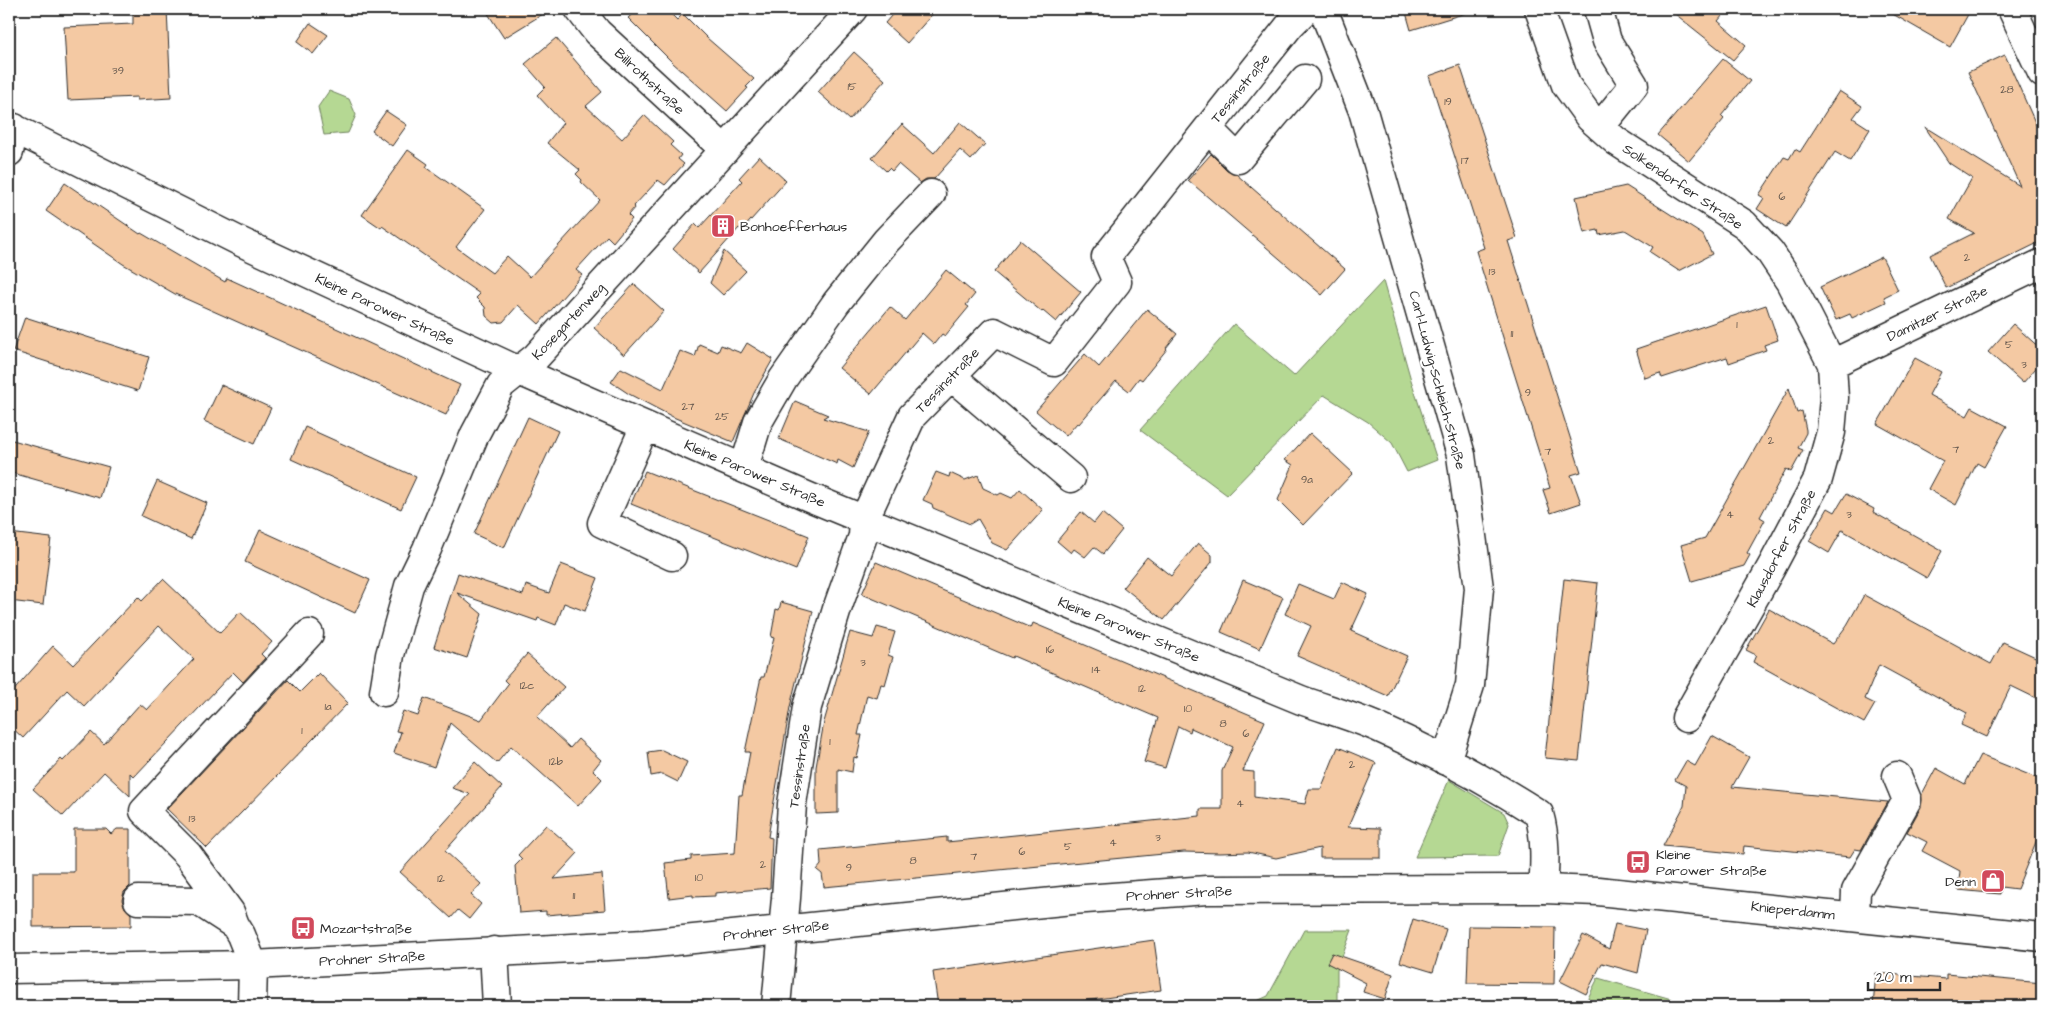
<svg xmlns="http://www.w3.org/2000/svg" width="2051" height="1015" font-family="'Architects Daughter',sans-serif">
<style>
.green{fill:#b5d893;stroke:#70825f}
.building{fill:#f4c9a3;stroke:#2b2b2b}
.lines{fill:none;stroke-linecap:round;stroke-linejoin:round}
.minor-casing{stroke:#2b2b2b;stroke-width:31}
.major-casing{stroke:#2b2b2b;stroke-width:31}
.minor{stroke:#fff;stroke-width:28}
.major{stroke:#fff;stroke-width:28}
.labels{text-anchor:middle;stroke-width:4.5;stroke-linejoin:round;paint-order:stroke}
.number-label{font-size:11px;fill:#5d5249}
.street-label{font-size:14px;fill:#2b2b2b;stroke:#fff}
.poi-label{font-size:14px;fill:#2b2b2b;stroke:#fff;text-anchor:start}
</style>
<rect width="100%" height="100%" fill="#fff"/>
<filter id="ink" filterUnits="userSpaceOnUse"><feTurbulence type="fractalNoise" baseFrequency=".02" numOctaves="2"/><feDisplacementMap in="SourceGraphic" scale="10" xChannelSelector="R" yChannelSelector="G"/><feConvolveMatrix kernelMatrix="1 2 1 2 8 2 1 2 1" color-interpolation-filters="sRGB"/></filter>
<g filter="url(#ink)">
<!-- green -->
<path class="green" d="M329,91L349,99L356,115L348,133L324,135L318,107Z
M1383,281L1411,380L1437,460L1407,472L1392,443L1368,422L1324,395L1227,495L1140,430L1234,324L1294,376Z
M1449,780L1504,813L1509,824L1498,856L1415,857Z
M1304,930H1352L1337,970V1006H1246L1268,996Z
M1598,978L1696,1006H1584Z"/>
<!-- building -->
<path class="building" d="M133,9H167L171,98L137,100V97L68,100L64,27L133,24Z
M485,9H551L504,38Z
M638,9H666L677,20L683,14L707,38L754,79L746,87L748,88L727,111L673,63L628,18Z
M897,9H937L907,43L885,23Z
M1405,9H1466V13L1411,30Z
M1669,9H1728L1718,21L1746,45L1733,60Z
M1884,9H1971L1950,47Z
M310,23L328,35L313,54L297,42Z
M556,38L602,92L586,106L622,139L644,115L673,142L670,145L681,155L678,159L684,164L665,185L658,180L634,206L635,207L628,215L632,219L613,242L607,236L576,270L582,275L539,324L518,305L503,322L494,323L486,316L485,307L476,298L480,294L382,226L381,228L362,215L408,150L428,164L426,167L485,209L456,247L492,273L507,256L530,277L600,200L581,182L582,180L576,174L580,170L547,143L563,123L537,95L545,87L525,64Z
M854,52L885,80L849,120L818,92Z
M2005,55L2042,138V241L1946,288L1930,255L1974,233L1949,219L1972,178L1949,163L1925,127L2020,186L1968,72Z
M1723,59L1750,81L1721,116L1724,119L1689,161L1658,135Z
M1460,65L1517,238L1508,241L1581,472L1571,475L1581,503L1551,513L1543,490L1550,488L1476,251L1484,248L1429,76Z
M1839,91L1862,106L1853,118L1870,129L1850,161L1835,152L1786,228L1757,209L1764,198L1759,195L1784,157L1789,159L1795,149L1800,152Z
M386,111L407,125L392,146L372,131Z
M960,122L985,144L971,160L960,150L934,179H926L920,183L898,164L892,171L889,168L886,171L872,158L902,124L934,153Z
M1211,154L1227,170L1236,174L1345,269L1322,295L1188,180Z
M759,156L786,181L742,230L739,228L699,273L673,249L695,224L699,228L742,181L739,178Z
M65,183L140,234L141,233L225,282L227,278L460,385L446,415L175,294L123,264L46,211Z
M1626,186L1703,235L1712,254L1679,271L1650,252L1653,247L1625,230L1599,235L1598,230L1584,233L1576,197Z
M1020,240L1081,292L1056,322L1043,311L1042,312L994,272Z
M724,251L746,271L723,295L710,283Z
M1882,257L1898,290L1884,297L1886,302L1852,318L1850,314L1836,320L1820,287Z
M946,270L975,294L966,305L969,307L945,336L942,334L934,344L922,333L871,394L839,368L890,307L905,320Z
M634,284L664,311L624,355L594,328Z
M1766,305L1778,340L1764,345L1766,350L1729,363L1727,357L1662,378L1660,373L1645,378L1636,349Z
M1147,309L1177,334L1166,348L1167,349L1142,380L1139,378L1129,391L1116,381L1079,424L1077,423L1066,436L1036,411L1085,354L1099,367Z
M25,317L149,357L138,391L13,351Z
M2013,324L2042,350V361L2023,383L1988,352Z
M747,343L773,359L754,393L733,442L673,417L629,394L611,382L621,368L663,389L680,351L695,357L699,344L718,352L721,345L741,353Z
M1915,358L1941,372L1929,395L1967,416L1972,407L2007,426L1984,467L1977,463L1956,505L1928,489L1943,461L1877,424Z
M221,385L271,408L254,444L204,421Z
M1789,388L1797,413L1802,411L1806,430V433L1798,448L1803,450L1791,472L1786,469L1760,517L1765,520L1747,553L1750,555L1744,566L1692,581L1681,545L1705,538Z
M795,401L828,415L823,418L869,432L853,468L838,460L837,464L779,439Z
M528,417L558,431L504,548L474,534Z
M305,427L416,477L401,509L291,459Z
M1310,433L1353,473L1303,525L1278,500L1293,465L1285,460Z
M9,439L109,467L100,498L9,472Z
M645,471L809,536L796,570L631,504Z
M936,472L949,477L950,473L965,480L978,475L983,488L998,495L1001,493L1012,498L1020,489L1043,510L1007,550L992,543L978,519L970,524L933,508L932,504L923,500Z
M157,481L207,503L191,539L141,516Z
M1846,494L1874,509L1873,512L1942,551L1927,578L1842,530L1829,553L1809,541L1828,508L1835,512Z
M1081,512L1094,523L1102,513L1122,530L1103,554L1094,547L1085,557L1074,549L1071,553L1057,541Z
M260,530L370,580L355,613L245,562Z
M9,533L51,538L43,605L9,601Z
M1198,543L1212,555V562L1164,620L1123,587L1147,557L1171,576Z
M876,562L1031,628L1033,623L1265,721L1243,771L1254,772V797L1305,804L1309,789H1321L1338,747L1376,763L1348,827L1381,828V858H1320V848L1276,858L1248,852L1220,853L1184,852L824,887L822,874L817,870L821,865L820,850L947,837V842L1200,816V809H1222V771L1233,747L1191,728L1190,732L1178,726L1165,768L1144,762L1158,718L1013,656L1012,658L862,594Z
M561,564L598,578L585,611L564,603L556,625L538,618L537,621L457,593L482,614L467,658L434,647L458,573L523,595L526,585L549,593Z
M163,579L220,633L240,612L272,642L261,654L265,658L243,682L233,672L134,777L130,773V796L104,772L63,816L33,789L61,759L63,761L91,732L104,744L140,704L147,710L194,659L159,626L84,706L67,690L23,738L9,725V696L53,646L73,665L138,597L142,601Z
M1564,579L1598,583L1579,761L1545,758Z
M1243,580L1283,597L1260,649L1221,632Z
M1342,582L1368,594L1351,631L1407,656L1388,696L1297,656L1311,626L1285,614L1298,584L1334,599Z
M1864,595L1991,664L2003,642L2042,660V701L2011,686L1987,737L1961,725L1967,713L1879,665L1865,699L1875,704L1864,723L1753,662L1756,655L1746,650L1769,609L1833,644L1847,625Z
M781,602L813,611L790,707L768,837L772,838L770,888L715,893V896L693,897V895L669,898L665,863L691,860V856L735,853L739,795H742L750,752H745L761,677H764L774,638L771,637L776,609L779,610Z
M877,627L895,632L888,655L893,657L885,685L881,684L877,698L867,695L858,735H862L857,758L854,757L852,772L838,769V813L816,814V767L824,722L850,632L873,638Z
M527,654L564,687L537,717L570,748L578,739L601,760L593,770L602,779L578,806L511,746L497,763L450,723L434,767L394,753L401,732L396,731L403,711L418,716L424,698L481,720L508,684L504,680Z
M319,673L348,703L207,848L167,809L288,680L300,692Z
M1712,736L1749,757L1732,787L1888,802L1861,850L1855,849L1850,857L1744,846L1743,854L1663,846L1684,806L1686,786L1675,780L1686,761L1695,766Z
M662,750L687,762L678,782L662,774L651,776L648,752Z
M1980,755L2042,780V827L2017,889L2001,887L2000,894L1958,890L1960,871L1922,851L1927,842L1907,832L1921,807L1922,794L1936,768L1965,784Z
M475,762L502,787L445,851L481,884L471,895L481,904L469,919L458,910L451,918L400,872L470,794L452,788Z
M546,825L578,853L554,879L602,874L605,910L546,915V911L519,913L515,866L522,859L518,855Z
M74,829H106L111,834L117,829H130V886L124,892L122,900L125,908L131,914V926L33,927V872H74Z
M1413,919L1446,929L1433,972L1400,962Z
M1615,924L1646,930L1638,973L1602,963L1586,994L1560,981L1583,935L1609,949Z
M1469,926L1555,927L1554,984L1467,983Z
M1154,940L1161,990L1049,1006H938L933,972Z
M1332,953L1393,974L1385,999L1363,992L1366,983L1327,963Z
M1876,973L1946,979V974L2042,983V1006H1873Z"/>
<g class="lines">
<defs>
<path id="minor" d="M579,9L597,32L725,150
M1323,9L1363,111L1461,455L1479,588L1470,685L1446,761
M1539,9L1566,85L1590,118L1616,141L1744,224L1770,252L1790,282L1832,364L1834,398L1831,432L1818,479L1772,566L1686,718
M1598,9L1607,41L1634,85L1600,127
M2012,9L2042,73
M9,126L241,242L517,370L809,497L1301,700C1326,709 1352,716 1377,727C1433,752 1488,781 1539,814C1546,838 1545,864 1543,889
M1208,129L1238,159L1305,79
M9,152L14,128
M1832,364L2042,263
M951,376L1071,478
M645,426L602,523L672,556
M744,468L758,422L783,379L836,303L886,241L931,194
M384,692L390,655L409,586L427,549L475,434L501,385L536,357L853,9
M138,900L198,901L235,925L241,935L253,965L252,1006
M1855,916L1856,891L1907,800L1897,776
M235,925L230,912L188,855L144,811L309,634
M494,951L497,1006
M776,1006L786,898L792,804L807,707L837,609L863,536L864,520L912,416L994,332L1054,362L1117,282L1106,257L1290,25L1306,9"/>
<path id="major" d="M9,969L253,965L645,944L1072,900L1207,890L1543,889L1598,891L2042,937"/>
</defs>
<!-- minor casing -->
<use href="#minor" class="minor-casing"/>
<!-- major casing -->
<use href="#major" class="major-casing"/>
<!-- minor -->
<use href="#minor" class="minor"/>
<!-- major -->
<use href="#major" class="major"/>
</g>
</g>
<!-- icons -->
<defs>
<symbol id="building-square" viewBox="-11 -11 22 22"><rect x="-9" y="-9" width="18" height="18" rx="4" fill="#d1495b" stroke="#fff"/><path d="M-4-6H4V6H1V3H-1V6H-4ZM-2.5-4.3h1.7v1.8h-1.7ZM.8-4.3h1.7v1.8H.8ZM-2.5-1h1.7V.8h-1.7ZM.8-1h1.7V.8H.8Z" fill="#fff"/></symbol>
<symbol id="bus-square" viewBox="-11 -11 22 22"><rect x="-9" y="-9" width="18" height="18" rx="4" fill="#d1495b" stroke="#fff"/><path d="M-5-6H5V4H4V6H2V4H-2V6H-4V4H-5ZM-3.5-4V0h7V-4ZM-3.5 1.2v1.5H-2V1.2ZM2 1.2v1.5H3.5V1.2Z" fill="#fff"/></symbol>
<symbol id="shop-square" viewBox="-11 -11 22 22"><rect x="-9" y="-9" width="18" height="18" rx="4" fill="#d1495b" stroke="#fff"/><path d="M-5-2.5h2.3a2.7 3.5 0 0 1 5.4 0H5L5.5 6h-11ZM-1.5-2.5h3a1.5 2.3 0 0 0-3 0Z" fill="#fff"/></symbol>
</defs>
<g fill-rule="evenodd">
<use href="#building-square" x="709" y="212" width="28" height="28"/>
<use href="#bus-square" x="1624" y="848" width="28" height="28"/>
<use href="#shop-square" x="1979" y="867" width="28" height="28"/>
<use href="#bus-square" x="289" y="914" width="28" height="28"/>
</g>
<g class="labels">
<!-- number labels -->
<g class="number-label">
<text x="118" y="74">39</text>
<text x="852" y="90">15</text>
<text x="2007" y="93">28</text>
<text x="1448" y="105">19</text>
<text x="1465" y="164">17</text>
<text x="1782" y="200">6</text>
<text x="1967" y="261">2</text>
<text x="1492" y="275">13</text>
<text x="1737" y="328">1</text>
<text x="1512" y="337">11</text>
<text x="2009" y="348">5</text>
<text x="2024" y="368">3</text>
<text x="1528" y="396">9</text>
<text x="688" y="410">27</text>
<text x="722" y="420">25</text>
<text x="1771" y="444">2</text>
<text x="1956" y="453">7</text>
<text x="1548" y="455">7</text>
<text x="1307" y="483">9a</text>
<text x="1730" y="518">4</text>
<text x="1849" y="518">3</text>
<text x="1050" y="653">16</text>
<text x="863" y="666">3</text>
<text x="1096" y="673">14</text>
<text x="527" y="689">12c</text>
<text x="1142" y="692">12</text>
<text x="328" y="710">1a</text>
<text x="1188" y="712">10</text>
<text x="1223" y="727">8</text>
<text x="302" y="734">1</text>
<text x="1246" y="737">6</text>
<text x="830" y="745">1</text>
<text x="556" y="765">12b</text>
<text x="1352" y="768">2</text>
<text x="1240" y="807">4</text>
<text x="192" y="822">13</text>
<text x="1158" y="841">3</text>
<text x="1113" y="846">4</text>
<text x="1068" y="850">5</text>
<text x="1022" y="855">6</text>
<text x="974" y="860">7</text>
<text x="913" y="864">8</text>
<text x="763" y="868">2</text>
<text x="849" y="871">9</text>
<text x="699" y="881">10</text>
<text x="441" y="882">12</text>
<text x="574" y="899">11</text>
</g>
<!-- street labels -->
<g class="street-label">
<text transform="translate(650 81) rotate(43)" y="5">Billrothstraße</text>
<text transform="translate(1240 88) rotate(-51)" y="5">Tessinstraße</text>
<text transform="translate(1683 186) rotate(34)" y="5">Solkendorfer Straße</text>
<text transform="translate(385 309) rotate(25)" y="5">Kleine Parower Straße</text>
<text transform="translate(1937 313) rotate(-26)" y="5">Damitzer Straße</text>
<text transform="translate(568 321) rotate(-47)" y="5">Kosegartenweg</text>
<text transform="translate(947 380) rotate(-46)" y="5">Tessinstraße</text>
<text transform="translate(1438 380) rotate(75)" y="5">Carl-Ludwig-Schleich-Straße</text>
<text transform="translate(755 473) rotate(23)" y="5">Kleine Parower Straße</text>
<text transform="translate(1781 548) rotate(-62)" y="5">Klausdorfer Straße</text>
<text transform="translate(1129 629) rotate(22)" y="5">Kleine Parower Straße</text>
<text transform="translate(799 766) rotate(-82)" y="5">Tessinstraße</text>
<text transform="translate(1179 893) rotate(-3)" y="5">Prohner Straße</text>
<text transform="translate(1793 910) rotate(6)" y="5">Knieperdamm</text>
<text transform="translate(776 930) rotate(-6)" y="5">Prohner Straße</text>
<text transform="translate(372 958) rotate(-3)" y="5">Prohner Straße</text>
</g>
<!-- poi labels -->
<g class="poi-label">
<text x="740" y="231">Bonhoefferhaus</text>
<text x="1656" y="859">Kleine<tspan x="1656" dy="16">Parower Straße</tspan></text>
<text x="1976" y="886" text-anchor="end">Denn</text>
<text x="320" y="933">Mozartstraße</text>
</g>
</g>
<!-- margin -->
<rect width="2051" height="1015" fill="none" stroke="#fff" stroke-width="30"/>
<rect x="15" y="15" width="2021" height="985" fill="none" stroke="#2b2b2b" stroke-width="2" filter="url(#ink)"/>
<!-- scale -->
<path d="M1868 982v8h72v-8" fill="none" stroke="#2b2b2b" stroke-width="2.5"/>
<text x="1876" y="982" font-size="15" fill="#2b2b2b" stroke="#ffffff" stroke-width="4" paint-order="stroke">20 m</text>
</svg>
